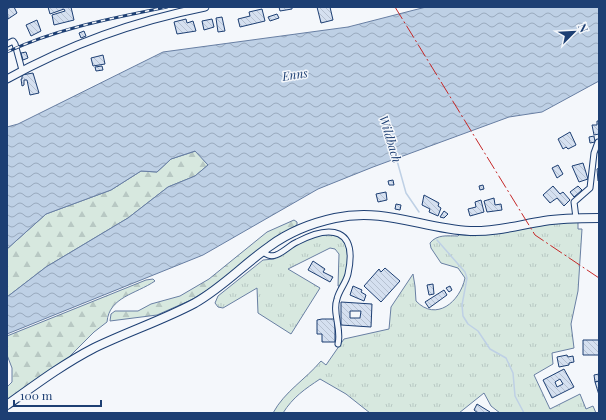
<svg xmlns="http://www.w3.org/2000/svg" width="606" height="420" font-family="'Playfair Display',serif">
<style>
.grass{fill:url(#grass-tufts);stroke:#687fa3}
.forest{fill:url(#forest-firs);stroke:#687fa3}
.water{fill:url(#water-waves);stroke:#687fa3}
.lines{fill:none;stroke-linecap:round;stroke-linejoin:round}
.stream{stroke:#bed0e5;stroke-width:1.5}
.building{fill:url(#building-back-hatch);stroke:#1d3f73;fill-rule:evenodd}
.street-casing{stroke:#1d3f73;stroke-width:7}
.secondary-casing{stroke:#1d3f73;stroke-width:9}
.primary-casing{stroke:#1d3f73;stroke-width:10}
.street{stroke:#f4f7fb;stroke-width:5}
.secondary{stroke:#f4f7fb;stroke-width:7}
.primary{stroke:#f4f7fb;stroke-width:8}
.rail-casing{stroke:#1d3f73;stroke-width:3}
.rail{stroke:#f4f7fb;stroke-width:1.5;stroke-dasharray:4.5;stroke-linecap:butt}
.power{stroke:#c62828;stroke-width:1;stroke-dasharray:14 3 2 3;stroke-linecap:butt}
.labels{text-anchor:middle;stroke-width:3;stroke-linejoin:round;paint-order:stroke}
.water-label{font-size:12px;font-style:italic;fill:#1d3f73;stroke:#f4f7fb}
</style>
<defs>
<pattern id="grass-tufts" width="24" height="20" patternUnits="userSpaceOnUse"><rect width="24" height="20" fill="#d7e8df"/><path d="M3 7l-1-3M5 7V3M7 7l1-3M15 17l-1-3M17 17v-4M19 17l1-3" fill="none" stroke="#b8c8c3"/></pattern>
<pattern id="forest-firs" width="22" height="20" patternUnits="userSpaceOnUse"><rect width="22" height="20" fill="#d7e8df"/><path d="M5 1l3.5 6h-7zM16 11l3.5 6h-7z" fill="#b8c8c3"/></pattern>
<pattern id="water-waves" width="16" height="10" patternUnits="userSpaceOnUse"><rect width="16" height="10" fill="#bed0e5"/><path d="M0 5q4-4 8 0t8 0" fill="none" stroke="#9aaabe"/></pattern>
<pattern id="building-back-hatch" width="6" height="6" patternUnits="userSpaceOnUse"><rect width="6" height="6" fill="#d5e0f0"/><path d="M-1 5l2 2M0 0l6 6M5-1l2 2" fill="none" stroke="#b6c1d1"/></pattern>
</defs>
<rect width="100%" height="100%" fill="#f4f7fb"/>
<!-- grass -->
<path class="grass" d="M578,221V229H582L578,291L571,324L574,348L552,353L553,364L534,375L550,409L580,394L586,409L593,406L596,413H500L491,406L484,393L459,413H370L346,394L320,379C305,389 293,397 283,413H273C285,391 305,380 321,361L326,365L344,339L389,329L391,307L413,274L415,286L416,301C436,322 460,302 465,278L458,268L441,263L431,248L430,243C437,234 448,236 458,236L461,233L490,234L541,225Z
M338,234C355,248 348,269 341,287L338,286L339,254L335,249L330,248L288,269L320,288L291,334L258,313L257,288L223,308L218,307L215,303L218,296L263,260L274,259L304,240L319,235Z"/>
<!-- forest -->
<path class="forest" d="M196,151L208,165L195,176L168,187L128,218L46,267L7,297V249L46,214L111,190L141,171L157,172L171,159Z
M294,220L297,222V225L269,242L214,286L191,300L157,315L110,321L111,314L115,311H138L151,304L180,296L209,279L267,232Z
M153,279L155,281C136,294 109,297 107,322L94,332L64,362L7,400V387L12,382V368L7,355V336L146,280Z"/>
<!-- water -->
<path class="water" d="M426,7H599V81L542,112L509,117L373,167L318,189L203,255L7,334V297L46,267L128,218L168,187L195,176L208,165L195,151L171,159L157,172L141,171L111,190L46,214L7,249V127L18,124L163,52L348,27Z"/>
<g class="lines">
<!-- stream -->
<path class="stream" d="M396,157L406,193L419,212
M437,240L465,272L467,278L462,305L463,316L468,324L478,331L490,349L506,358L513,373L515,396L524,413"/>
</g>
<!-- building -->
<path class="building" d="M11,7H14L17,13L8,19L7,9Z
M48,7H71L74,20L54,25L52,15L65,11L64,9L50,14Z
M279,7H292V9L280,11Z
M317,7H330L333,20L321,23Z
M262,9L265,21L240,27L238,19L250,16L249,12Z
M277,14L279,18L270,21L268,17Z
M222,17L225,31L218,32L216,18Z
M186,19L187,23L193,21L196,31L177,34L174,22Z
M212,19L214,27L204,30L202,21Z
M37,20L41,31L31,36L26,25Z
M84,31L86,36L81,38L79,33Z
M26,52L28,58L23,60L21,53Z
M103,55L105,64L93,66L91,58Z
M102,66L103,70L96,71L95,67Z
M33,73L39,93L30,95L27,80H24V85L22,86L21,79H22V75Z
M597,121H599V134L594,135L592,125H597Z
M570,132L576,145L568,149L566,147L563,149L558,139Z
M594,136L595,142L590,143L589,137Z
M583,163L588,179L579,182L572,166Z
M558,165L563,174L557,178L552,168Z
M599,168V180L598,181L597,169Z
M393,180L394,185H389L388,181Z
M483,185L484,189L480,190L479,186Z
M553,186L560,194L563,192L570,200L564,206L557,198L550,203L543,195Z
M578,186L582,190L574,197L570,192Z
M386,192L387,200L378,202L376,194Z
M424,195L439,203L438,206L441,208L438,216L429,212L430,209L422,205Z
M494,198L495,205L501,204L502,210L487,212L484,201Z
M481,200L484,212L470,216L468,209L476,207L475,202Z
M396,204L401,205L400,210L395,209Z
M444,211L448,214L444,218L440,217Z
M313,261L325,269L323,272L333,277L330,282L308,270Z
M385,268L400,281L381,302L364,286L379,269L381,272Z
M433,284L434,294L429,295L427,285Z
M353,286L362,290L361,292L366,295L364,301L350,295Z
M450,286L452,290L449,292L446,288Z
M444,290L447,295L429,308L425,302Z
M341,302L372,304L371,327L341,325ZM350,311H361L360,318H350Z
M322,319H335V342H322V334H317V320Z
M583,340H599V355H583Z
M567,355L568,357L573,356L574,362L569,363V365L559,367L557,357Z
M564,369L574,387L552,398L543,380ZM560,379L563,384L557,387L555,382Z
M599,374V381L595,382L594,375Z
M599,381V395L595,382Z
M477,404L490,412L489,413H478L474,410Z"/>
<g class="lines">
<defs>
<path id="street" d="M7,44L13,41L15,44L22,70
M576,218L574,202L590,188L594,153L598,142
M262,251C267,255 270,257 276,255C284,252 290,245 297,242C331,224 358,228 348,274C346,283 339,290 337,299C332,313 342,329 338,344"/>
<path id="secondary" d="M7,79C70,44 135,21 205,7"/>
<path id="primary" d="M7,405C35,385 63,364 94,348C127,332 163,320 195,303C223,287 244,264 270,246C289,232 312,223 335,218C385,207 423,229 470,231C495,232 519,225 544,221C562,218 581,218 599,218"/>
</defs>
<!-- street casing -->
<use href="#street" class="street-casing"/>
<!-- secondary casing -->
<use href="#secondary" class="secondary-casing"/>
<!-- primary casing -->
<use href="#primary" class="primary-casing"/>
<!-- street -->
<use href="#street" class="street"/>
<!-- secondary -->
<use href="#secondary" class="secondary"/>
<!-- primary -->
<use href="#primary" class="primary"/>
<defs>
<path id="rail" d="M7,52C58,28 113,18 167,7"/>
</defs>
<!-- rail casing -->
<use href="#rail" class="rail-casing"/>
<!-- rail -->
<use href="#rail" class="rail"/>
<!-- power -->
<path class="power" d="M395,7L535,235L599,278"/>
</g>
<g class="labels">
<!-- water labels -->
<g class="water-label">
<text transform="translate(295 75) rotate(-9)" y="4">Enns</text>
<text transform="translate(390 139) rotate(73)" y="4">Wildbach</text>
</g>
</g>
<!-- border -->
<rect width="606" height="420" fill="none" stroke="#1d3f73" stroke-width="16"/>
<!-- north arrow -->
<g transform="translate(574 32) rotate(66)" stroke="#f4f7fb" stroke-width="3" paint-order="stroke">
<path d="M0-3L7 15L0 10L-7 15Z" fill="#1d3f73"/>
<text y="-6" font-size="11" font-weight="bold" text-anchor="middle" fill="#1d3f73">N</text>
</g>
<!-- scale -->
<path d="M14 400v6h87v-6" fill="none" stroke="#1d3f73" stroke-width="2"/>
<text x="20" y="400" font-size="12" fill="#1d3f73" stroke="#f4f7fb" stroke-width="3" paint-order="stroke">100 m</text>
</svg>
